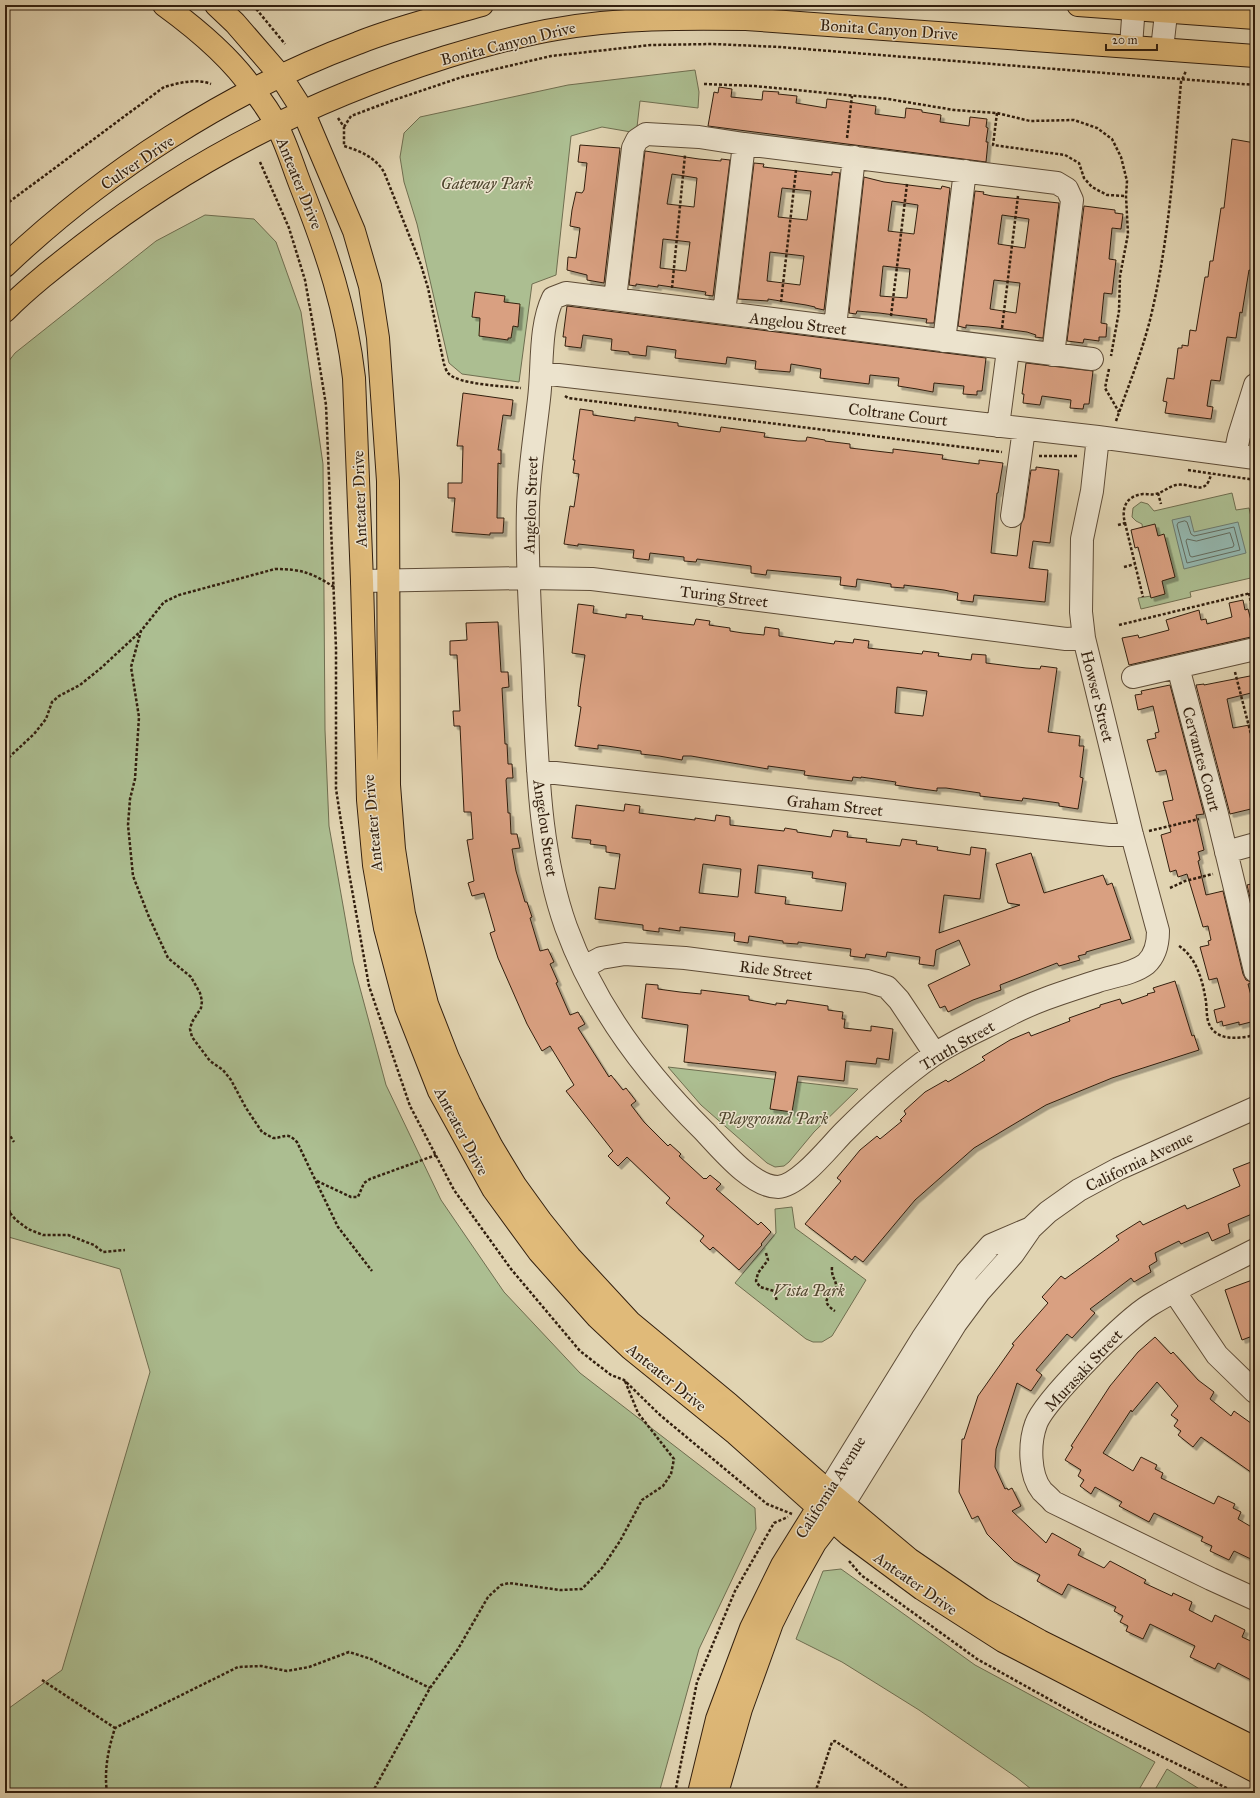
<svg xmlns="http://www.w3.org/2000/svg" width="1260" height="1798" font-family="'IM FELL Great Primer',serif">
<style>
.green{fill:#acbe91;stroke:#6f6e50}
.water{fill:#94b8b0;stroke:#6d7b6f}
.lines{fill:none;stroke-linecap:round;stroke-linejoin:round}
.shore{stroke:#636c5f;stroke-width:1}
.building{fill:#d9a081;stroke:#321f0e;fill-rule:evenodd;filter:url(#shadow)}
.minor-casing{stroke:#5e4c37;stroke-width:24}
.major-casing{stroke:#321f0e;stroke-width:24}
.path{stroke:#321f0e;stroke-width:2.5;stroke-dasharray:3 2;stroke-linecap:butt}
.minor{stroke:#ece3cd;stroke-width:22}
.major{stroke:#e0ba79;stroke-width:22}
.labels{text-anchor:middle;stroke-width:3;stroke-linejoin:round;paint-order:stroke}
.street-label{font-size:16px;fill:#321f0e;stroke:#ece3cd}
.park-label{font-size:16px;font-style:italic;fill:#50472f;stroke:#ece3cd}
</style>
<defs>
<filter id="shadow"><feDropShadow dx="3.5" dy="3.5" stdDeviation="0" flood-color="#0004"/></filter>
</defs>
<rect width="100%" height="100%" fill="#e1d4b2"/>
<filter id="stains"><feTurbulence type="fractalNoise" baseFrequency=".005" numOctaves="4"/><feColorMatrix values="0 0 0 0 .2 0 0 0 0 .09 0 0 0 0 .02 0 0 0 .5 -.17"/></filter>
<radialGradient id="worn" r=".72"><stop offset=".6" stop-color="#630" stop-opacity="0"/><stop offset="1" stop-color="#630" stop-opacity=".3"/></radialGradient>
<!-- green -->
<path class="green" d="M695,70L699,92L698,108L640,101L637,127L631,132L602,127L571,136L556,275L532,284L519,382L462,374L449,363L417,224L404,182L400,157L404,133L420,117L568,85Z
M205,215L254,219L276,242L301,312L323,464L325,730L329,826L353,962L386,1085L441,1200L504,1292L580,1373L755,1508L756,1529L699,1649L659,1793H5V1711L62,1670L150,1372L120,1269L5,1236V366L15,353L156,241Z
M1232,493L1236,510L1249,508L1255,534V577L1190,592L1191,597L1141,609L1138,598L1151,596L1142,524L1136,521L1132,517L1133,508L1141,502L1148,504L1154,511Z
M668,1067L858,1089L814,1132L789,1162L784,1166L775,1167L767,1163L701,1105Z
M792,1207L795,1228L866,1280L832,1336L822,1342H813L806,1339L735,1283L776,1233L775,1209Z
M841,1569L975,1665L1155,1762L1137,1793H1036L1016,1777L919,1710L842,1662L796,1639L823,1571Z
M1167,1769L1206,1793H1153Z"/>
<!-- water -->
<path class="water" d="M1190,516L1194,532L1238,522L1246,553L1184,569L1172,520Z"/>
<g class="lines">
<!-- shore -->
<path class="shore" d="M1185,521L1187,522L1191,534L1194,536L1234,527L1240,550L1187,563L1177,525L1178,523Z
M1230,533L1234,545L1233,547L1192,557L1190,556L1186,541L1187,539L1196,541Z"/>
</g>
<!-- building -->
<path class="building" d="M719,87L732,89L731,97L762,100L763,91L779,92L778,94L797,96L796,103L826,108L827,99L843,101L876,106L875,114L905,118L906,108L922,110V112L941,115L940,122L969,126L970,117L987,119L986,127L988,128L986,142H988L986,162L708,126L714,92L718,93Z
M1232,139L1255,143V193L1252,219L1255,220V271L1249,270L1242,313L1240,312L1236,338L1227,337L1220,381L1211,380L1207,406L1213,407L1211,419L1165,413L1167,402L1163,401L1167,378L1174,379L1178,348H1182V345L1188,346L1190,330L1196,331L1205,277H1208L1210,261H1213L1221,208H1224Z
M580,145L620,148L604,283L587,280V275L567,270L568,257L576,258L580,228L570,226L572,210L576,192L582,193L584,190L587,163L578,162Z
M645,151L699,159L721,161V159L730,160L713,296L705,295L706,292L658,285V287L636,284V286L629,285ZM672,174L697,178L694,207L667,204ZM663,239L690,242L686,271L660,268Z
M754,163L764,164L763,167L772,168L832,175V172L840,173L824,310L815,308V307L806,305L768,299V301L738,299ZM782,188L811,191L807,220L778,217ZM770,252L804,256L800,285L767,281Z
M864,177L884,182L941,189L942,186L950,188L934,323H926L927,319L879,313L857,311L856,314L849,313ZM892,201L918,205L914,234L888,231ZM883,266L910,269L907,298L880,296Z
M975,191L984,192L983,194L992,196L1059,203L1043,338L1035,337L1036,335L1027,332L989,327L966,325V328L958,326ZM1002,215L1029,219L1025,248L998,244ZM994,280L1020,283L1016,313L990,309Z
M1084,206L1115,210V213L1123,214L1121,229L1112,228L1109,259L1116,260L1112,294L1104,293L1101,323L1107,324L1106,337H1099V341L1084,339L1083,343L1067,341Z
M475,292L505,296L504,302L520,304L518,327L513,326L511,338H508V340L479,336L480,318L472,317Z
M567,306L986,358L982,391H977V395L963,394L964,386L934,383L933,392L917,389L898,386L899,378L870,375L869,384L820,378L821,369L791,364L790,372L755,369L756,361L727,357L726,364L675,358L676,350L647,346L646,356L629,354V352L611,350L612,339L583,335L581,348L565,346L566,337H563Z
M1026,363L1093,371L1089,404H1084L1083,409L1070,408L1071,400L1042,396L1040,405L1023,403L1024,394H1022Z
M463,393L513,400L511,416L503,415L498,450H501V464L498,463L497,518H504L503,533H490V535L452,532L455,498H448V483H462L463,446H457Z
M580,409L593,411V415L635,421V417L678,423V426L720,432L721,427L765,433L764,437L798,441H806L807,437L825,440V441L850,444V448L893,453V449L943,455L942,459L971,463L979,464V460L1003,463L998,493H997L991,553L1017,556L1021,524L1024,518L1031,470H1036V467L1059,470L1050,543L1033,541L1029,568L1048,570L1045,602L974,595L973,602L957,600L958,593L944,590L904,585V588L891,587V584L857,579L856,587L840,585L841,577L767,570L766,575L751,573V566L697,559L696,562L684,561V557L650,553L649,560L633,558L634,550L578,544V546L564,544L570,506L574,507L579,474L573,473L575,460H573Z
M1155,524L1158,536L1164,534L1175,577L1162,581L1165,594L1151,598L1138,547L1135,548L1131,530Z
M1243,600L1245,610L1248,609L1255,636L1129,665L1122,638L1138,635L1139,638L1169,630L1166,620L1199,610L1201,620L1206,619L1207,624L1232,617L1229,603Z
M578,604L594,606L593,613L626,618V614L643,616L642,619L694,625L696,619L710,621L709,625L730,628V631L743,633L764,635L765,627L779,629V636L834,644L835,641L853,643L854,639L869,641L868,648L922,654L923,651L939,653L938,656L971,660L972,654L986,655V663L1026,668L1040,669L1041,666L1057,668L1048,732L1080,736L1079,746H1084L1080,777L1083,778L1078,809L1059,806V803L1023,798L1022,801L980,796V793L946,788H937V791L914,788L895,785L896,782L861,777V778L853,777L852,781L804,775L805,771L768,766V769L691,756H683L682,760L659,756L641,754V751L607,746L598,745V749L575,746L581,707L578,706L580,689L585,655L572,653ZM897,687L927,691L923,716L895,713Z
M498,622L501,672H508L509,687L502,688L505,744H507L508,764H512L513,778H507L506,780L508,813H510L511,834H517L520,848L512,849L516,871L525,902H527L532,917L530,918L540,951L548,949L554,962L550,964L558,982L556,983L570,1015L578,1012L585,1024L578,1028L609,1077L611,1075L623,1090L626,1088L636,1101L631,1105L644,1122L668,1146L670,1144L681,1154L679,1156L704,1179L705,1178L706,1179L710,1175L721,1184L716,1189L758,1225L761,1222L771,1232L761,1244L762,1245L739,1270L713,1247L710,1250L700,1241L704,1236L666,1203L670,1198L627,1157L618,1166L608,1156L613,1151L566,1091L574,1085L550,1046L542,1051L527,1024L498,958L490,933L495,931L484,893L472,896L468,883L474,881L467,840L473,839L471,812H464L460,726H454L453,711H460L457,655H450V641L467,640L466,623Z
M1255,675V692L1227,699L1233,728L1255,724V808L1230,814L1196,685L1204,684V685Z
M1170,685L1204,814L1196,815L1204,850L1198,852L1200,860L1198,861L1206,895L1223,891L1243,974L1246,980L1254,983L1248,984L1255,1011V1021L1239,1025V1022L1223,1026L1222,1021L1217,1023L1214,1010L1225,1007L1217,978L1209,980L1200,947L1209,945L1208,941L1211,940L1208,926L1203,927L1187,874L1178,877L1176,870L1170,872L1161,835L1171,832L1163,802L1173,800L1166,770L1156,772L1147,740L1156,738L1155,733L1159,732L1153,706L1138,710L1135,695L1142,694L1141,691Z
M625,804L640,806L639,813L695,820V818L715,821L716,815L730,817V825L784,831L785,828L797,830V832L831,837L833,830L848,832L847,837L867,839L866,842L900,846L902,839L917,841L916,844L938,847L937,850L970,855L971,847L986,849L980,899L944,895L939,933L1020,905L1008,903L996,864L1031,853L1044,893L1103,875L1107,885L1112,883L1131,939L1086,952V954L1078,956L1080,960L1059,966L1057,963L1000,985L1001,990L973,1000L948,1012L945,1006L940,1008L928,985L970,965L959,940L936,950L934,966L919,964L920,957L887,952L886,957L866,954L865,958L850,956L851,949L798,942V944L783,943V941L749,936L748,943L734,941L735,933L680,927V931L659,928V932L643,930V925L595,919L599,887L615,889L620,854L606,852V846L590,844L591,840L572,838L576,805L624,811ZM703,864L741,869L738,897L699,893ZM758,865L813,872L812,878L846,883L842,911L785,904L786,897L755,893Z
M1255,883V918L1247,885Z
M1175,981L1192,1036L1194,1035L1199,1050L1112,1078L1046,1105L974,1148L915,1200L863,1262L855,1256L852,1260L805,1224L841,1181L837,1178L860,1150L877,1136L880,1139L902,1121L900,1120L906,1114L904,1111L925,1092L946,1080L948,1082L985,1060L982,1057L1010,1040L1029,1032L1031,1036L1070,1021L1069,1018L1100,1007V1005L1120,999L1122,1004L1148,995L1147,994L1155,992L1153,988Z
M646,984L658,985V989L680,992L701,994V990L749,996V1000L776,1005V1003L786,1004L787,1000L828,1006V1010L843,1012L842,1019H845L844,1028L871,1031V1026L893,1029L889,1060L877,1058L876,1064L846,1061L844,1081L798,1076L792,1112L770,1109L776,1072L684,1062L688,1025L642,1018Z
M1251,1162L1255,1172V1220L1252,1214L1228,1224L1230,1233L1212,1241L1208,1232L1181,1244L1179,1241L1155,1253L1157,1261L1149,1266L1151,1272L1134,1282L1131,1278L1090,1309L1095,1313L1072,1338L1067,1334L1036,1370L1042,1375L1031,1391L1017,1383L996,1449L995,1467L1005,1489L1007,1488L1008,1490L1012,1488L1021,1506L1012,1511L1046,1543L1052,1533L1081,1549L1078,1555L1104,1568L1110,1561L1146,1580L1144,1583L1172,1596L1173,1593L1192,1602L1189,1610L1212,1622L1215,1615L1245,1630L1242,1637L1255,1643V1682L1218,1663L1215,1669L1190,1657L1195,1646L1150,1624L1143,1639L1126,1631L1128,1626L1120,1622L1123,1616L1114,1611L1116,1607L1068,1584L1062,1595L1037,1581L1040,1575L1014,1561L987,1534L978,1516L972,1519L959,1492L962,1439H964L978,1396L1014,1345L1012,1344L1048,1303L1042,1297L1061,1276L1065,1279L1119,1240L1116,1236L1140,1221L1143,1225L1185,1205L1187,1209L1240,1186L1233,1169Z
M1255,1279V1335L1242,1340L1225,1290Z
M1155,1337L1171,1354L1173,1352L1198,1380L1214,1392L1210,1399L1231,1416L1234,1411L1255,1426V1475L1201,1437L1193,1447L1178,1435L1181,1431L1174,1426L1178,1420L1171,1415L1178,1406L1157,1382L1132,1412L1131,1410L1103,1453L1133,1471L1141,1457L1157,1465L1155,1469L1163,1473L1161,1478L1214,1504L1218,1496L1235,1504L1233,1508L1241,1512L1238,1519L1255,1529V1561L1234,1551L1229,1560L1210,1551L1212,1546L1201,1541L1203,1537L1154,1513L1149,1522L1119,1506L1122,1502L1095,1487L1091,1494L1080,1486L1084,1480L1078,1476L1081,1470L1065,1460L1073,1447L1071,1446L1110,1386L1138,1352Z"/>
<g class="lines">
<defs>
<path id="minor" d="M1131,46L1134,5
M1162,49L1167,5
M615,299L633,148L637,140L646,134L699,137L744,144L1057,183L1067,189L1072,200L1053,355
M724,313L744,144
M835,327L854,157
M944,341L965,171
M1092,359L566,293L553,298C539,327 543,367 539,399C535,435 529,471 528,507C526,570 532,634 534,697C538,774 540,854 566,927C594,1004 646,1074 704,1131C721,1149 752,1187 778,1187C799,1186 829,1147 844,1132C871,1105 901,1078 932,1056C955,1040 985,1028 1009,1015C1037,1000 1068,991 1098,981C1113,976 1133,974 1146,964C1155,956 1158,943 1158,931L1132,835L1084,638L1081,612L1082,539L1092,491L1098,437
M541,373L1098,437L1255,458
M998,426L1008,350
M1235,455L1239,436L1255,385
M1012,516L1024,429
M362,581L529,578L592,579L1066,639L1084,638
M1178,667L1217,814L1255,971
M1133,677L1255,649
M538,771L1036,827L1110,835H1132
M1226,852L1255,844
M584,967L601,958L625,954L685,958L867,981L887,987L899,1000L935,1054
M1255,1250C1220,1268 1184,1284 1150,1305C1127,1319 1044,1400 1036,1424C1029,1443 1029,1475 1042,1491C1046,1495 1050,1498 1053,1502L1211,1579L1255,1599
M1174,1291L1217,1355L1255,1392
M828,1491L922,1339L967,1272L991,1245L1031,1228
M843,1505L956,1323L979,1292L1013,1254L1031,1228L1048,1212L1079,1190L1118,1169L1255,1108"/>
<path id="major" d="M164,5C197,29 231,57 254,91C262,101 270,112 276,124C287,144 293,167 302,189C327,253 346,309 354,378L362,581L368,800L374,865L385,928L406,1007L439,1091L493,1189L539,1252L597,1317L631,1349L736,1434L849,1535L922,1589L1003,1641L1255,1771
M216,5L235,23L280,75L303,111L354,231L370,286L378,338L388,481L389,785L394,849L404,914L427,1004L448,1058L469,1103L492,1147L515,1185L541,1221L570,1257L630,1322L729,1404L828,1491L909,1559L982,1609L1040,1641L1255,1748
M1078,5L1255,18
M5,266C105,171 229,91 358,43C398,27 440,17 482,5
M5,311C29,287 56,266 83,245C193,159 313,99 446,57C482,46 520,35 557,29C620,18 683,18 746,19L1255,56
M699,1793L717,1719L751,1628L782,1565L825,1496
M717,1793L741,1709L772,1623L788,1591L815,1543L841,1509"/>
</defs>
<!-- minor casing -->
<use href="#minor" class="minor-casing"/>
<!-- major casing -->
<use href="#major" class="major-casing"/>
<!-- path -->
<path class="path" d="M253,5L285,44
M704,84L755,86L888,99L954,110L997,113L1030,121L1074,120L1097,128L1112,139L1121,157L1127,181L1126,196L1128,234L1120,276L1119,311L1111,356
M997,113L993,145L1065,155L1079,163L1084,178L1092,187L1107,195L1126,196
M338,118L344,127V146C360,151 375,157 384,172L421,265L428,288L444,364C445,366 446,371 448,373C458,385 506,386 521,388
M344,127L351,116L391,101L462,77L551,56L651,45L713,44L780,47L1255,85
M847,138L852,96
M260,162L289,228L305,280L313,325L326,405L336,648V789L348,867L369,986L410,1106L454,1190L511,1269L580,1351L611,1375L624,1380L660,1415L767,1504L792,1514
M5,205L164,87C179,83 196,78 211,84
M672,288L685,155
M781,302L796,170
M891,316L907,184
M1002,328L1018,196
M1109,369L1105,388L1119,412
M565,396L568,398L1002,452
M1116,421C1128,387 1141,355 1150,320C1169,242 1174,162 1181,82L1186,71
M1039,456H1078
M1188,470L1255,480
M1158,493L1161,504
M1125,523L1143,597
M1118,525L1125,523C1121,508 1126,496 1143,494C1147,494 1151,495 1155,494C1162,493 1168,487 1176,485C1191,482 1206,498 1211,474
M1124,567L1135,564
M334,587C312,573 302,569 275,569L179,595L164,602L141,631L131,667L139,717L135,779L130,799L128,825L133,876L149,917L168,958L191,977L200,993L202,1001L201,1008L192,1022L190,1029L192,1037L210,1061L223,1070L231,1080L246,1108L262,1132L273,1138C285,1138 286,1131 297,1142L338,1227L372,1271
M1249,593L1255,623
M1119,625L1255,592
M1235,672L1255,750
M5,761L34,734L46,719L52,702L59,696L80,685L101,668L141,631
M1149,831L1199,819
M1170,888L1185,881L1213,874
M1179,946C1195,956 1202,978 1205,996C1207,1004 1206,1013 1208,1021C1214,1042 1239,1039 1255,1035
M5,1128L14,1142
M317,1181L351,1197H358L364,1183L370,1179L436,1155
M5,1196L10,1213L5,1232
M10,1213L16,1220L28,1229L43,1235H68L94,1245L103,1252L125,1250
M766,1253L768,1260L758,1273L756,1281L760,1287L774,1291L777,1301
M832,1267C831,1277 836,1279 836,1286C837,1295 815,1298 835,1311
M849,1561L861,1575L977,1659L1090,1722L1237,1793
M42,1680L115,1728
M107,1793C104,1770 108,1750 115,1728L238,1667L261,1666L287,1671L309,1667L349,1652L371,1659L430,1688
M372,1793L430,1688L458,1649L488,1597L501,1585L509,1583L560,1590L582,1589L602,1568L620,1541L642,1500L663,1486L671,1474L674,1459L638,1413L625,1381
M675,1793L697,1682L735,1591L774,1523L788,1517
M815,1793L832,1742L835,1741L914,1793"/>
<!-- minor -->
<use href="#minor" class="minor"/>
<!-- major -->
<use href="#major" class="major"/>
</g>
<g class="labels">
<!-- street labels -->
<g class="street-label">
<text transform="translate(889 29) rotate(4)" y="6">Bonita Canyon Drive</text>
<text transform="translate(508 43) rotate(-14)" y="6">Bonita Canyon Drive</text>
<text transform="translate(137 162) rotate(-34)" y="6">Culver Drive</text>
<text transform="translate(300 183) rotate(68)" y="6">Anteater Drive</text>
<text transform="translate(798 323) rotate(7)" y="6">Angelou Street</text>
<text transform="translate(898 414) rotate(7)" y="6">Coltrane Court</text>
<text transform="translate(359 499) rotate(-92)" y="6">Anteater Drive</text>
<text transform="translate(530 505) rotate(-88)" y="6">Angelou Street</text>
<text transform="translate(724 596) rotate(7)" y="6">Turing Street</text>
<text transform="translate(1098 696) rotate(76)" y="6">Howser Street</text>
<text transform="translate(1202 759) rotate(75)" y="6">Cervantes Court</text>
<text transform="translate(835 805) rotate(6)" y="6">Graham Street</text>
<text transform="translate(372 823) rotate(-95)" y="6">Anteater Drive</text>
<text transform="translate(546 828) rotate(82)" y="6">Angelou Street</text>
<text transform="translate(776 970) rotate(7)" y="6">Ride Street</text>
<text transform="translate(957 1045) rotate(-30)" y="6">Truth Street</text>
<text transform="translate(462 1131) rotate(62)" y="6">Anteater Drive</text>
<text transform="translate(1139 1161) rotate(-26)" y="6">California Avenue</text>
<text transform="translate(1083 1370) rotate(-47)" y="6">Murasaki Street</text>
<text transform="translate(667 1377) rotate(39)" y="6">Anteater Drive</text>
<text transform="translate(830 1487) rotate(-58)" y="6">California Avenue</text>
<text transform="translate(916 1583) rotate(35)" y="6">Anteater Drive</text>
</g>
<!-- park labels -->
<g class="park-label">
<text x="487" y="189">Gateway Park</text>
<text x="773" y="1124">Playground Park</text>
<text x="809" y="1296">Vista Park</text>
</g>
</g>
<!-- margin -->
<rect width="1260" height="1798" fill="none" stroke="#e1d4b2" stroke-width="20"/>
<rect x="6" y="6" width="1248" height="1786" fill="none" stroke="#321f0e" stroke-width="2"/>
<rect x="10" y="10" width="1240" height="1778" fill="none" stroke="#321f0e"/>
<!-- scale -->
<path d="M1106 44v6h51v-6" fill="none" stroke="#321f0e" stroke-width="2"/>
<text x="1112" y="44" font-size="12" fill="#321f0e" stroke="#ece3cd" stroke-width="3" paint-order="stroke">20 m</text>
<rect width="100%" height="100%" filter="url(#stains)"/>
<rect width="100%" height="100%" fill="url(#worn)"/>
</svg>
